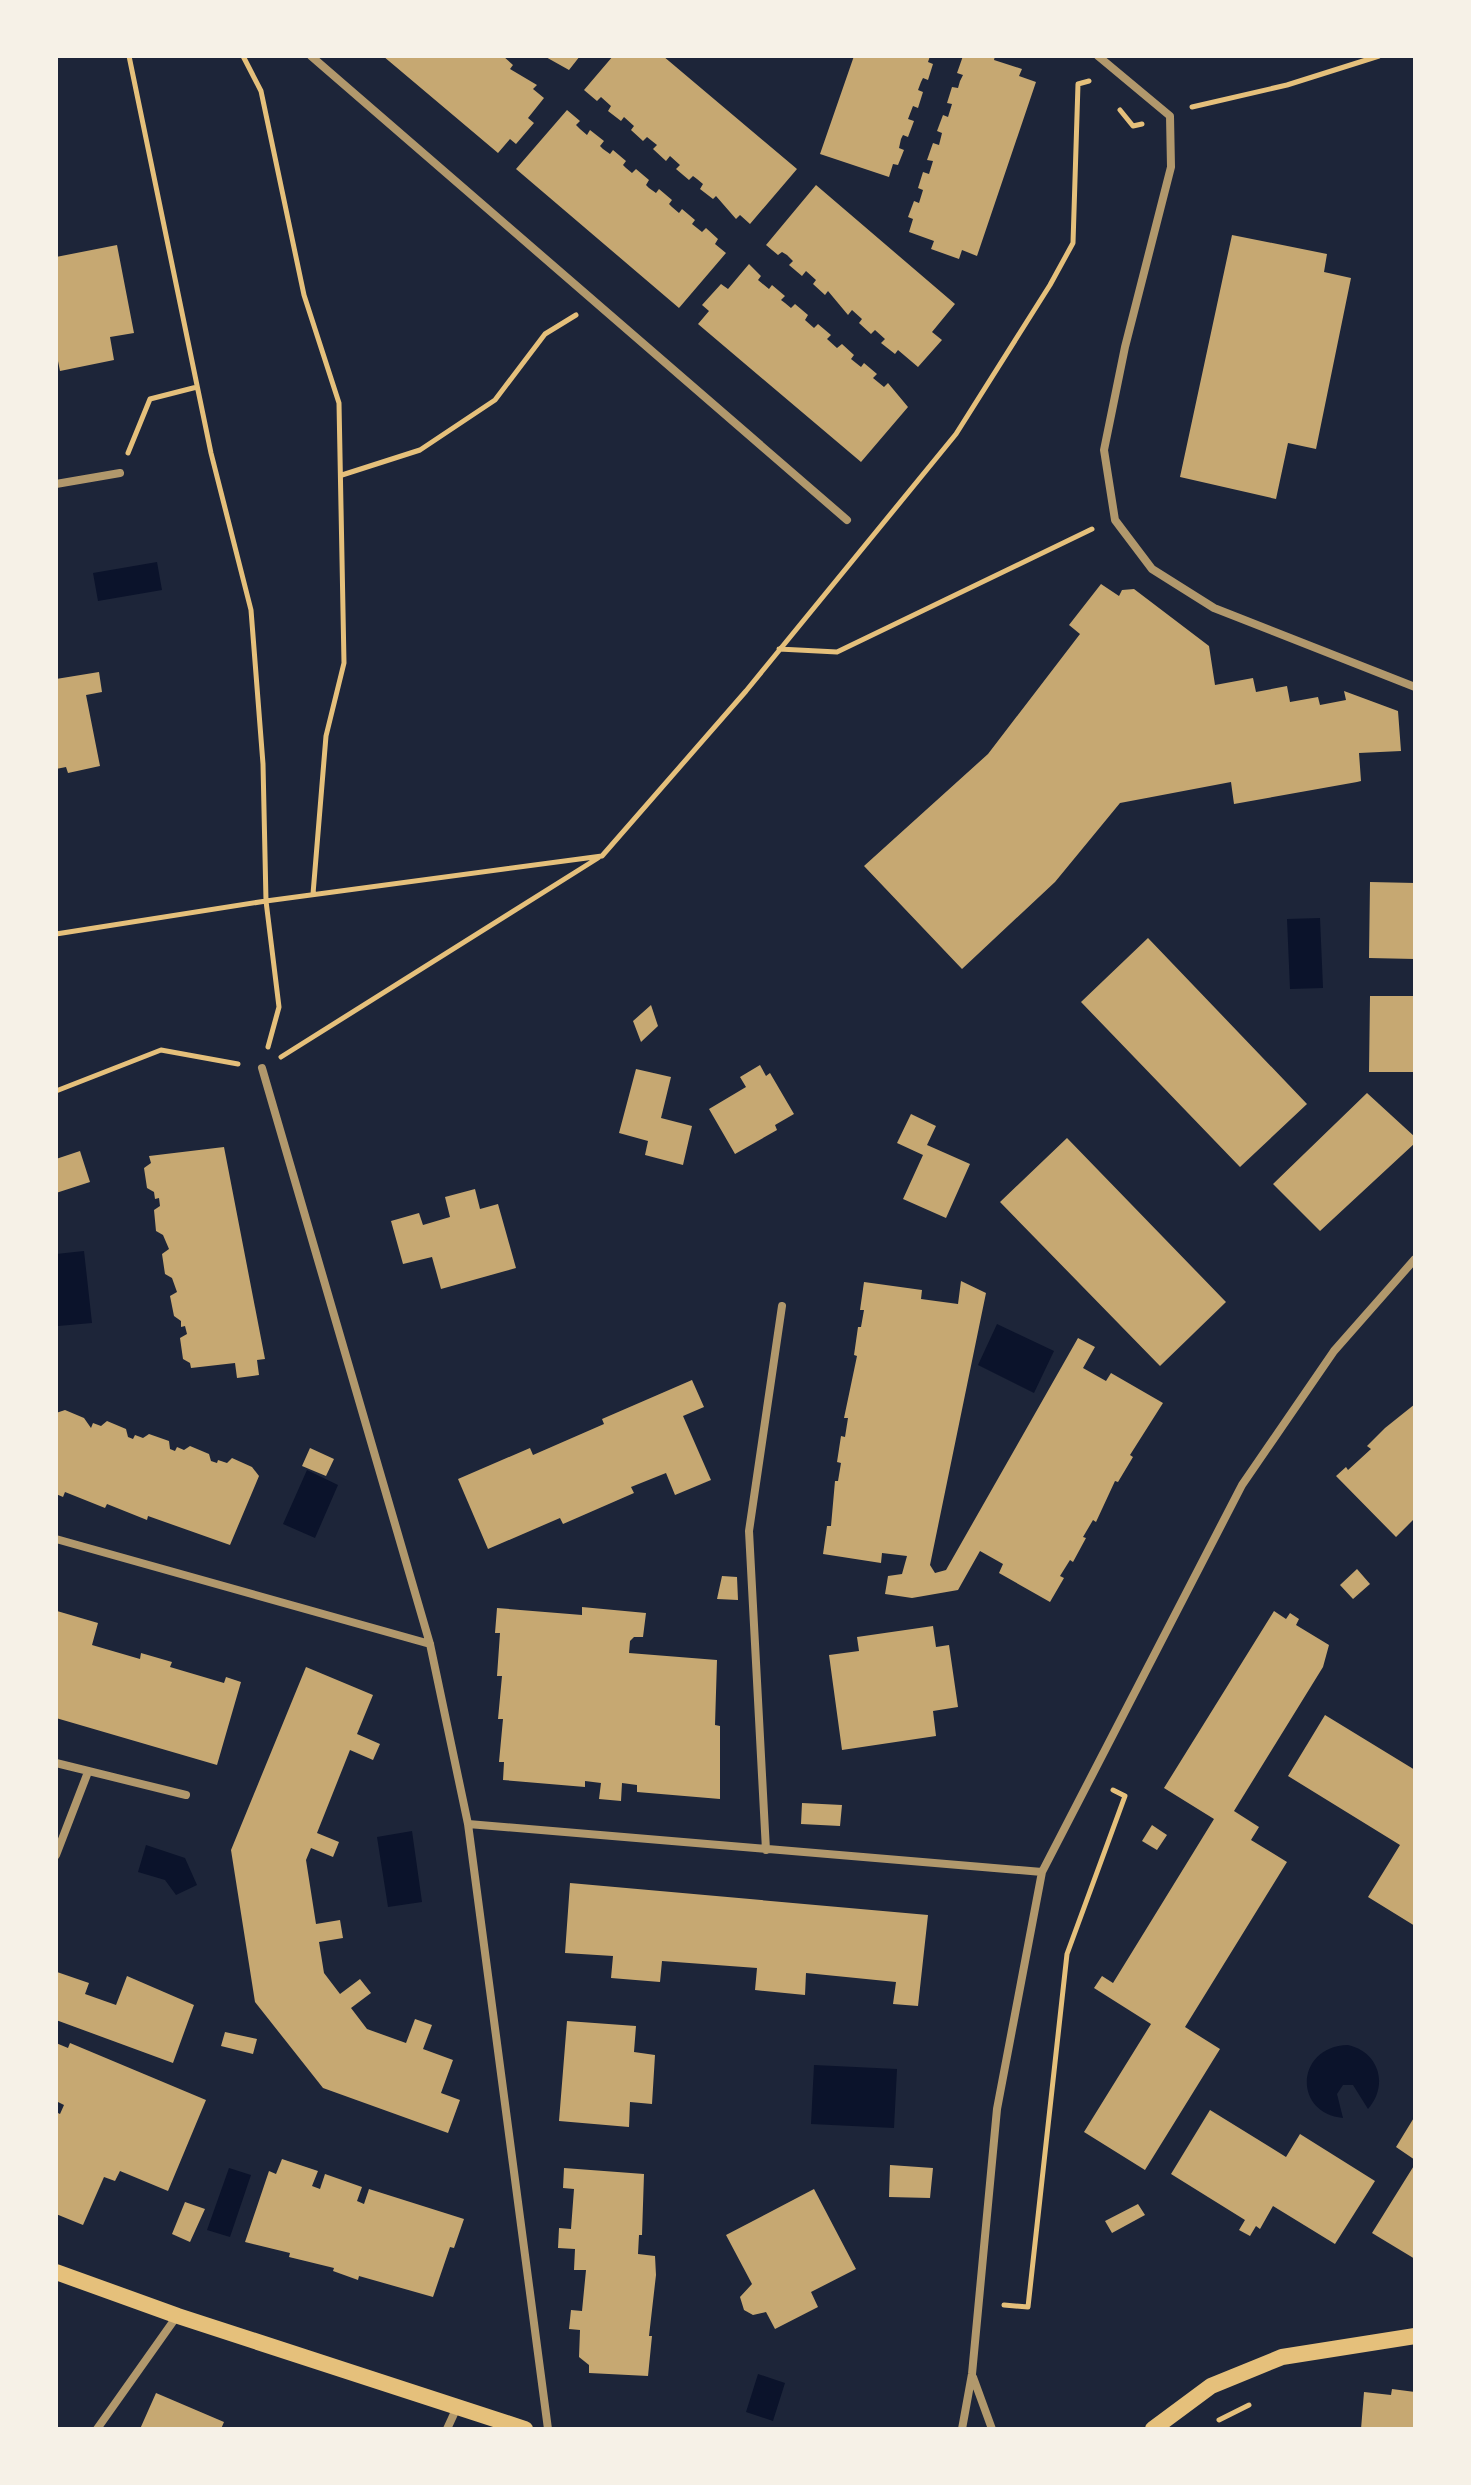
<svg xmlns="http://www.w3.org/2000/svg" width="1471" height="2485" font-family="Helvetica,sans-serif">
<style>
.green{fill:#1d2539}
.water{fill:#0b132b}
.building{fill:#c6a872}
.lines{fill:none;stroke-linecap:round;stroke-linejoin:round}
.path{stroke:#e5c07b;stroke-width:5}
.minor{stroke:#b1986c;stroke-width:8}
.secondary{stroke:#e5c07b;stroke-width:16}
</style>
<rect width="100%" height="100%" fill="#14213d"/>
<!-- green -->
<path class="green" d="M56,56H1415V2429H56Z"/>
<!-- water -->
<path class="water" d="M157,562L162,590L98,601L93,573Z
M1320,918L1323,988L1290,989L1287,919Z
M84,1251L92,1323L58,1326L56,1254Z
M997,1324L1054,1351L1034,1393L978,1365Z
M307,1470L338,1485L315,1538L283,1524Z
M412,1831L422,1902L388,1907L377,1837Z
M146,1845L185,1858L197,1885L176,1895L165,1880L138,1872Z
M1348,2045C1379,2052 1389,2085 1368,2109L1353,2085H1343L1337,2094L1343,2118C1292,2113 1296,2046 1348,2045Z
M814,2065L897,2069L894,2128L811,2124Z
M229,2168L251,2175L230,2237L207,2230Z
M758,2374L785,2383L773,2421L746,2412Z"/>
<!-- building -->
<path class="building" d="M383,56H503L513,65L510,69L537,85L533,89L544,98L528,118L534,123L516,144L510,139L498,153Z
M544,56H580L569,70Z
M613,56H663L797,169L750,224L740,215L736,219L716,196L713,199L700,189L703,184L697,179L693,176L689,180L676,169L680,165L670,156L666,161L653,149L657,145L647,137L643,141L631,130L634,126L624,117L621,121L608,111L611,106L601,97L597,101L584,90Z
M854,56H930L928,62L933,64L928,80L923,78L921,82L918,90L923,92L918,108L913,106L908,119L914,121L908,137L903,135L901,139L899,148L904,150L898,165L893,164L889,177L820,154Z
M963,56H995L994,60L1022,69L1019,76L1036,82L977,256L962,250L959,259L931,249L934,241L909,232L913,219L908,217L914,201L919,203L923,190L918,188L923,172L929,174L933,161L927,160L933,143L939,145L942,133L937,131L943,115L948,117L952,104L947,103L952,87L958,88L960,81L963,75L957,73Z
M567,110L580,121L576,125L580,129L587,135L590,130L604,141L600,146L603,149L610,154L613,150L626,161L623,165L626,168L632,173L636,169L649,180L646,185L649,188L656,193L659,189L672,200L669,204L672,207L679,213L682,209L695,220L692,224L702,232L706,228L718,239L715,244L726,253L679,308L516,169Z
M816,185L955,304L932,332L942,340L918,367L898,350L895,354L881,343L885,339L875,330L871,334L859,323L862,319L852,310L848,315L828,291L825,295L813,284L816,280L806,271L802,276L789,265L793,261L787,255L782,252L778,255L766,245Z
M1232,235L1327,254L1324,272L1351,278L1316,449L1288,443L1276,499L1180,477Z
M117,245L134,333L110,337L114,360L60,371L56,351V257Z
M749,264L761,276L758,280L769,289L772,285L785,296L781,300L785,303L791,308L795,304L808,315L805,320L814,328L818,324L831,335L827,339L837,348L842,344L854,355L851,359L861,367L864,363L877,374L873,378L884,387L888,383L908,407L861,462L698,324L709,311L702,305L721,284L728,289Z
M1101,584L1119,596L1122,590L1134,589L1209,646L1215,685L1253,678L1256,692L1287,686L1290,702L1318,697L1320,705L1346,700L1344,691L1398,711L1401,751L1359,753L1361,781L1357,782L1234,804L1231,782L1120,803L1055,882L962,969L864,866L988,754L1080,634L1069,625Z
M99,672L102,692L86,695L100,766L68,773L66,767L56,769V679Z
M1370,882L1415,883V959L1369,958Z
M1148,938L1307,1104L1240,1167L1081,1002Z
M1370,996H1415V1072H1369Z
M651,1005L658,1026L641,1042L633,1021Z
M760,1065L766,1076L770,1073L794,1114L775,1125L777,1130L735,1154L709,1109L746,1087L740,1077Z
M636,1069L671,1077L661,1118L692,1126L683,1165L645,1155L648,1141L619,1133Z
M1367,1093L1415,1137V1143L1320,1231L1273,1184Z
M911,1114L936,1126L927,1145L970,1164L946,1218L903,1199L923,1155L897,1143Z
M1067,1138L1226,1302L1160,1366L1000,1202Z
M224,1147L265,1359L257,1360L259,1375L237,1378L235,1363L191,1368L190,1363L183,1359L180,1338L187,1334L185,1326L181,1327V1321L174,1316L170,1296L177,1292L172,1278L165,1274L162,1254L169,1249L163,1235L156,1231L154,1210L160,1206L159,1198L155,1199L154,1192L147,1188L144,1168L151,1163L149,1156Z
M80,1151L90,1182L56,1193V1159Z
M475,1189L480,1209L498,1204L516,1268L441,1289L432,1257L403,1264L391,1221L419,1213L423,1225L450,1217L445,1197Z
M961,1281L986,1293L930,1565L935,1573L946,1570L1078,1338L1095,1347L1083,1368L1106,1381L1111,1373L1163,1403L1130,1455L1133,1457L1118,1482L1115,1481L1096,1522L1093,1520L1083,1537L1086,1538L1073,1562L1070,1560L1060,1576L1064,1578L1050,1602L999,1573L1003,1564L980,1551L958,1590L912,1598L885,1594L888,1576L902,1574L907,1556L882,1553L881,1563L823,1554L827,1526H831L835,1481H838L841,1463L837,1462L841,1436L845,1437L848,1418H844L857,1356L854,1355L858,1327H861L864,1310H860L864,1282L922,1290L921,1299L958,1304Z
M692,1380L704,1407L683,1416L711,1480L675,1495L666,1473L631,1487L634,1493L563,1524L560,1518L488,1549L458,1479L530,1448L533,1455L604,1424L602,1419Z
M1415,1404V1518L1396,1537L1336,1476L1346,1467L1348,1470L1371,1449L1367,1446L1385,1428Z
M65,1410L84,1418L91,1428L93,1423L101,1426L107,1421L126,1429L128,1437L133,1439L135,1435L143,1438L149,1434L169,1441L170,1449L175,1451L177,1447L184,1450L190,1446L209,1454L211,1461L217,1463L218,1460L227,1463L232,1458L252,1467L259,1476L230,1545L148,1516L147,1520L107,1504L105,1508L65,1492L63,1497L56,1494V1413Z
M310,1448L334,1459L326,1476L302,1466Z
M1357,1569L1370,1584L1353,1599L1340,1585Z
M722,1576L737,1577L738,1600L717,1599Z
M582,1607L646,1613L643,1637H634L630,1641L629,1653L717,1660L715,1725L720,1726V1799L637,1792V1785L622,1783L621,1801L599,1799L601,1783L585,1781V1787L503,1780L504,1762H499L503,1719H498L502,1676H497L500,1633H495L497,1608L582,1615Z
M57,1611L98,1623L92,1645L140,1659L141,1653L172,1662L170,1667L224,1683L226,1677L241,1682L217,1765L56,1718Z
M1274,1611L1286,1619L1290,1613L1299,1619L1296,1625L1329,1645L1323,1667L1234,1811L1259,1827L1251,1840L1287,1862L1185,2027L1220,2049L1145,2170L1084,2132L1151,2024L1094,1988L1102,1976L1113,1983L1214,1819L1164,1788Z
M933,1626L936,1647L949,1645L958,1707L933,1711L936,1736L842,1750L829,1655L859,1651L857,1637Z
M306,1667L373,1695L357,1734L380,1744L373,1760L350,1750L317,1833L339,1842L333,1857L311,1848L306,1860L316,1924L340,1920L343,1938L319,1942L324,1973L340,1994L360,1979L371,1993L351,2008L367,2029L406,2043L415,2019L432,2025L423,2049L453,2060L441,2093L460,2100L448,2133L323,2088L255,2002L231,1850Z
M1325,1715L1415,1770V1926L1368,1897L1400,1845L1288,1776Z
M802,1803L842,1805L840,1826L801,1824Z
M1152,1825L1167,1835L1157,1850L1142,1841Z
M570,1883L928,1915L918,2006L893,2004L896,1982L806,1973L805,1995L755,1990L757,1968L662,1961L660,1982L611,1978L613,1956L565,1953Z
M57,1972L89,1983L85,1994L116,2005L127,1976L194,2005L173,2063L56,2020Z
M567,2021L636,2026L634,2052L655,2055L652,2104L630,2102L629,2127L559,2121Z
M225,2032L257,2039L253,2054L221,2046Z
M56,2043L68,2048L70,2043L206,2100L168,2191L120,2171L115,2181L104,2177L83,2225L56,2214V2112L60,2114L64,2105L56,2101Z
M1210,2110L1286,2157L1300,2134L1375,2181L1335,2244L1273,2206L1260,2229L1256,2226L1250,2236L1239,2230L1245,2220L1171,2174Z
M1415,2116V2160L1396,2147Z
M282,2159L318,2171L312,2186L320,2189L325,2174L362,2187L357,2201L364,2204L369,2189L464,2219L454,2248L450,2247L433,2297L359,2276L358,2280L333,2271L334,2268L289,2257L290,2253L245,2242L269,2171L276,2174Z
M1415,2164V2259L1372,2233Z
M890,2165L933,2168L930,2198L889,2197Z
M564,2168L644,2174L642,2235H639L638,2254L655,2256L656,2275L649,2336H652L648,2376L589,2373V2365L579,2357L580,2330L569,2329L571,2310L582,2311L586,2270H574L575,2249L558,2248L559,2228L571,2229L574,2189L563,2188Z
M814,2189L856,2269L811,2292L818,2307L775,2329L766,2312L753,2315L744,2310L740,2297L752,2284L726,2235Z
M185,2202L205,2209L190,2242L172,2234Z
M1138,2204L1145,2215L1112,2233L1105,2221Z
M1392,2389L1415,2392V2429H1361L1364,2392L1391,2395Z
M156,2393L224,2422L221,2429H140Z"/>
<g class="lines">
<!-- path -->
<path class="path" d="M129,56L211,453L251,610L263,764L266,901L279,1007L268,1047
M243,56L261,91L304,295L339,403L344,663L326,736L313,894
M1192,107L1287,85L1379,56
M1120,110L1133,126L1142,124
M128,453L150,399L197,387
M342,475L420,450L495,400L545,334L576,315
M779,649L837,652L1092,529
M56,934L266,901L602,856L746,691L956,434L1050,285L1073,243L1078,84L1089,81
M281,1057L598,858
M56,1091L161,1050L238,1064
M1004,2305L1028,2307L1067,1954L1125,1796L1113,1790
M1219,2420L1249,2405"/>
<!-- minor -->
<path class="minor" d="M311,56L847,520
M1098,56L1170,116L1171,167L1125,347L1104,450L1115,520L1152,569L1214,608L1415,687
M56,484L120,473
M262,1068L430,1644L468,1824L548,2429
M56,1539L430,1644
M56,1763L186,1795
M468,1824L1042,1872
M766,1850L749,1531L782,1306
M56,1855L88,1772
M973,2377L992,2429
M97,2429L177,2316
M447,2429L458,2405
M962,2429L972,2374L997,2109L1042,1872L1242,1485L1334,1351L1415,1259"/>
<!-- secondary -->
<path class="secondary" d="M56,2272L178,2316L525,2429
M1153,2429L1211,2386L1282,2357L1415,2336"/>
</g>
<!-- border -->
<rect width="1471" height="2485" fill="none" stroke="#f6f1e7" stroke-width="116"/>
</svg>
